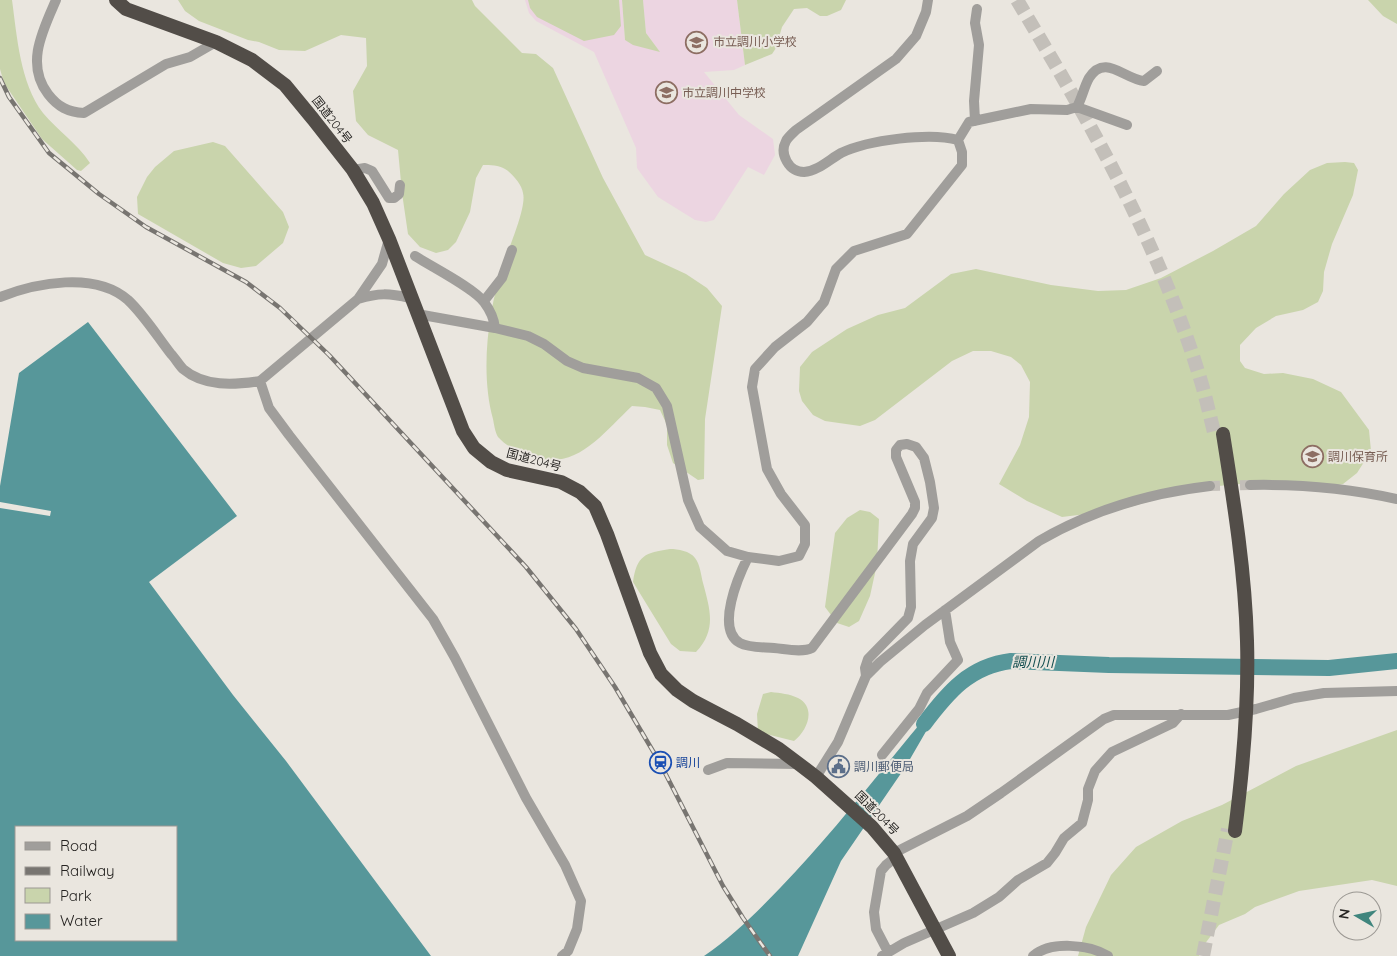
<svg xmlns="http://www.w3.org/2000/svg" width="1397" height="956" font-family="Quicksand,'Noto Sans JP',sans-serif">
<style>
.education{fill:#ecd5e1}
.green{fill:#c9d4ac}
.water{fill:#57979a;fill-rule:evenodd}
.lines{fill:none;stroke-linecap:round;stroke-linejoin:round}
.river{stroke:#57979a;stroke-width:16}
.minor-tunnel{stroke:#c3bfb9;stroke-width:10;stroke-dasharray:10 5;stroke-linecap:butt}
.highway-tunnel{stroke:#c3bfb9;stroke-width:14;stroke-dasharray:14 7;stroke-linecap:butt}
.minor{stroke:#a09e9b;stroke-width:10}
.highway{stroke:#524d48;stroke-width:14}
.rail-casing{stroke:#787571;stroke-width:4.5}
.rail{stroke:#eae6df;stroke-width:2.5;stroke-dasharray:8;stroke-linecap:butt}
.labels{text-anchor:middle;stroke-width:4;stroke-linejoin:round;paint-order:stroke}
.education-label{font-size:12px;fill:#785e54;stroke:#eae6df;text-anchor:start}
.street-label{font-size:12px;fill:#252321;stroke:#eae6df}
.transit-label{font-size:12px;fill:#164399;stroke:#eae6df;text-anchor:start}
.service-label{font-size:12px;fill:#4e5e75;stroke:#eae6df;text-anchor:start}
.water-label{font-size:14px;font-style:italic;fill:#114c4e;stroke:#eae6df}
</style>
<rect width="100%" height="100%" fill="#eae6df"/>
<!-- education -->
<path class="education" d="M525,0H622L625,40L659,51L646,33L643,0H737L745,65L734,70L704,72L739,115L773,139L775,155L764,175L748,167L714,220L706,222L695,220L658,197L637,168L636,148L594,52L536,21L529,13Z"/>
<!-- green -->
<path class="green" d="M0,0H12C17,36 20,83 43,113C58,131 77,143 90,163L81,171L77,170L42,139L4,83L0,69Z
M178,0H472L475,6L522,53L536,54L553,68L603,178L645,255L686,274L707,288L722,306L705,419L704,479L698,480L673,463L667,445V425L660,410L645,407L632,406C600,436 572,477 523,453C514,449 505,445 498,437C495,432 494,424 493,419C480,372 488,311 503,265C508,250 527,207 523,193C522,185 512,173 505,169C499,165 490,165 483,165L476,178L470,212L456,242L448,250L436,253L420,247L408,234L402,193L398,150L368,135L356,121L353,91L367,66L366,38L341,35L305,51L279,50L259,42L248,40L199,21L185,11Z
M528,0H619L621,26L614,35L584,41L537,17L530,8Z
M622,0H643L646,33L660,52L633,45L625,40Z
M737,0H846L841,10L827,16H820L807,8L794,9L782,27L776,48L772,54L745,65Z
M1368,0H1397V24L1383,16Z
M213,142L225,146L283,212L289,227L283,243L256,266L241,268L223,263L138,214L137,197L147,177L155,167L174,151Z
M1345,162L1354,163L1358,170L1353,195L1332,244L1324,272L1323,291L1318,302L1303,310L1276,316L1256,328L1240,345V361L1245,368L1264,374L1283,373L1313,379L1341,392L1369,430L1371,451L1357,473L1343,484L1311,490L1272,481L1197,488L1119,510L1062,517L1027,501L999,484L1020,445L1029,417L1030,382L1021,365L1011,357L991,351H973L952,361L875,420L860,426L825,421L813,415L802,401L799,391L800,367L812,352L847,329L878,315L905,308L951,274L976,269L1051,285L1098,291L1126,290L1161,278L1213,251L1256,226L1284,194L1310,170L1327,163Z
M860,510L870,512L879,519L877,564L870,596L859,621L849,627L837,623L825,607L835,533L847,518Z
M670,549C678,549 690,551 695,558C700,564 701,575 703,583C710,609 717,630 696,652L680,651L671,644L633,582C637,555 645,553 670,549Z
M771,692C780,693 790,694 798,698C817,708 807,731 794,741L758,732L757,714L763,694Z
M1397,730V886L1372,880L1299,891L1255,907L1245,914L1219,925L1201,949L1199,956H1078L1086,927L1111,875L1136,847L1182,821L1222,805L1296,766Z"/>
<!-- water -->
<path class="water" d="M88,322L237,516L149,582L233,695L286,761L431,956H0V508L50,516L51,511L0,502V486L19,373ZM16,827H176V940H16Z
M935,706L939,709L906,766L841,861L798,956H704C733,936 757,912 781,887C836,830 884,766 935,706Z"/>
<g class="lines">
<!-- river -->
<path class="river" d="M924,724C948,692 970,666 1011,661L1109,665L1329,668L1397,661"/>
<!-- minor-tunnel -->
<path class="minor-tunnel" d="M1210,486L1250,485"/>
<!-- highway-tunnel -->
<path class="highway-tunnel" d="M1017,0C1089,120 1159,243 1200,378C1206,397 1210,417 1215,436
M1203,956L1228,829"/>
<!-- minor -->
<path class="minor" d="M56,0C43,30 25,64 48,94C58,107 68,112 84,113L166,64L190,57L216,42
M1077,107L1127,125
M975,121L974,101L979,45L975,23L977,9
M958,140L969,122L1031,109L1067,110L1077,107C1082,98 1084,87 1089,78C1105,53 1124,79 1144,81L1157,71
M353,170L365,168L372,171L389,198H394L399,194L400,185
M415,256C432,267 474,288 484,302C490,310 494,318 495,328
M0,297C36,283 95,271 128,300C144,315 157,336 171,354C175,358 179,365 183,369C204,387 234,385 260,381L358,299C379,293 388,293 410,298
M358,299L382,264L389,239
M484,301L502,278L512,250
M417,314L495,328L528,336L544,344L567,361L583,368L638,378L656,388L667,406L688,500L700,527L727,551L748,557L779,561L799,556L805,544V525L781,494L767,469L752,387L755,369L775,347L807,322L824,302L836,269L854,251L907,234L962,165V152L958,140C930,132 868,140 841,153C830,159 818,171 804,172C789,172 779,154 786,141C788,137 793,133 796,130L896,59L916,36L926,12L928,0
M260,381L269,408L289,435L433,619L455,658L526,798L565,865L581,901L577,929L568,951L562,956
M1250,485C1300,484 1348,488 1397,499
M748,557C739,575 715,629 740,643C749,648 764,647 774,648C786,649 802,653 812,648L912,514L915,508V502L896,457V450L900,445L907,444L916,447L924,458L930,482L934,508L932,518L913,544L910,561L911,607L908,618L868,659L865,668L866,676
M882,755L919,709L927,693L958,660L950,642L945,610
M708,770L727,763L799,764
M816,777L838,742L866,676L880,662L925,625L1039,541C1092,510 1150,493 1210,486
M894,853L967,816L1001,793L1104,719L1114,715H1228L1256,709L1294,698L1324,693L1397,691
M888,952L876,929L874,912L881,871L886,865L896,857
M882,956L904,943L973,913L999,897L1018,880L1047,863L1055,853L1064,838L1082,823L1088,800V789L1095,771L1112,752L1173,723L1181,714
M1033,956C1050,941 1089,944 1108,956"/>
<!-- highway -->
<path class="highway" d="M116,0L126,9L216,42L252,60L285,85L313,119L353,170L373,203L389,239L463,431L474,448L491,462L507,470L561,482L580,492L595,506L607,534L650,653L661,674L677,690L693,701L737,724L779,749L799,764L816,777L872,827L894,853L949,956
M1223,434C1234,503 1245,571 1247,641C1249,705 1243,768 1235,831"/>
<defs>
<path id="rail" d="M0,78L9,97L49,153L99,194L146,227L246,282L280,308L329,355L526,567L576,629L615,687L660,763L723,886L743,918L770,956"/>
</defs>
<!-- rail casing -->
<use href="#rail" class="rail-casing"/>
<!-- rail -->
<use href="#rail" class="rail"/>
</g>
<!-- icons -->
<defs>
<symbol id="school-ring" viewBox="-11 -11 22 22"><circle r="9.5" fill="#eae6df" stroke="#8d6e63" stroke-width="1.5"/><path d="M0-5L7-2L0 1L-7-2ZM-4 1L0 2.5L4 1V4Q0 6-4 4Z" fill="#8d6e63"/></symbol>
<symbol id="station-ring" viewBox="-11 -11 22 22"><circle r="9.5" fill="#eae6df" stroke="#1a4fb4" stroke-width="1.5"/><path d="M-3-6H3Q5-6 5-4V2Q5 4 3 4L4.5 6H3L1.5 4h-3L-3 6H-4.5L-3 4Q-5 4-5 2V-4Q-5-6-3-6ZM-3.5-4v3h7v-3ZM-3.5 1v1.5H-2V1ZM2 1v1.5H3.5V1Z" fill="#1a4fb4"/></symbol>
<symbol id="civic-ring" viewBox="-11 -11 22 22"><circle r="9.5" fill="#eae6df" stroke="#5c6f8a" stroke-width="1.5"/><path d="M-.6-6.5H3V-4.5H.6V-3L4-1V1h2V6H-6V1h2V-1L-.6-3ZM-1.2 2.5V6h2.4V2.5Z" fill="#5c6f8a"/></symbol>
</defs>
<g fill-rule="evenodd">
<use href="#school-ring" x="684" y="30" width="25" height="25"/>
<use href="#school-ring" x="654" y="80" width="25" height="25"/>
<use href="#school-ring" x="1300" y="444" width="25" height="25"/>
<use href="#station-ring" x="648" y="750" width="25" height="25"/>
<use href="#civic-ring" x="826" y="754" width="25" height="25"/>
</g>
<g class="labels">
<!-- education labels -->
<g class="education-label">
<text x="713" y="46">市立調川小学校</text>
<text x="682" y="97">市立調川中学校</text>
<text x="1328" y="461">調川保育所</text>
</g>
<!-- street labels -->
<g class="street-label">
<text transform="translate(332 120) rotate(52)" y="4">国道204号</text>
<text transform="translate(534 460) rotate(15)" y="4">国道204号</text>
<text transform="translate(877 813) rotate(45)" y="4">国道204号</text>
</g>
<!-- transit labels -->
<g class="transit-label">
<text x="676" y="767">調川</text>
</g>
<!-- service labels -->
<g class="service-label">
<text x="854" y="771">調川郵便局</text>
</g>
<!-- water labels -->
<g class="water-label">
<text x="1033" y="667">調川川</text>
</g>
</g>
<!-- legend -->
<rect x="15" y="826" width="162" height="115" fill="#eae6df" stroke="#9b9893"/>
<rect x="25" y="842" width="25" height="8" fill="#a09e9b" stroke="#9b9893"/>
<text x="60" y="851" font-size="15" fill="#252321">Road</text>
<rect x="25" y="867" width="25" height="8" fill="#787571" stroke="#9b9893"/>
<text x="60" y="876" font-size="15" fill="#252321">Railway</text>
<rect x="25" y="888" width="25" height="15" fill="#c9d4ac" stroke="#9b9893"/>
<text x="60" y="901" font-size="15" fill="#252321">Park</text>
<rect x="25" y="914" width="25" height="15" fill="#57979a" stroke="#9b9893"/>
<text x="60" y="926" font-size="15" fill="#252321">Water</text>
<!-- north arrow -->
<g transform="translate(1357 916) rotate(279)"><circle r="24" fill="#eae6df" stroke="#9b9893"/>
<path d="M0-4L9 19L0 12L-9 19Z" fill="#3f857d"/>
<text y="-8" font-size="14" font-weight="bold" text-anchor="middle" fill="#252321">N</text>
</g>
</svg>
